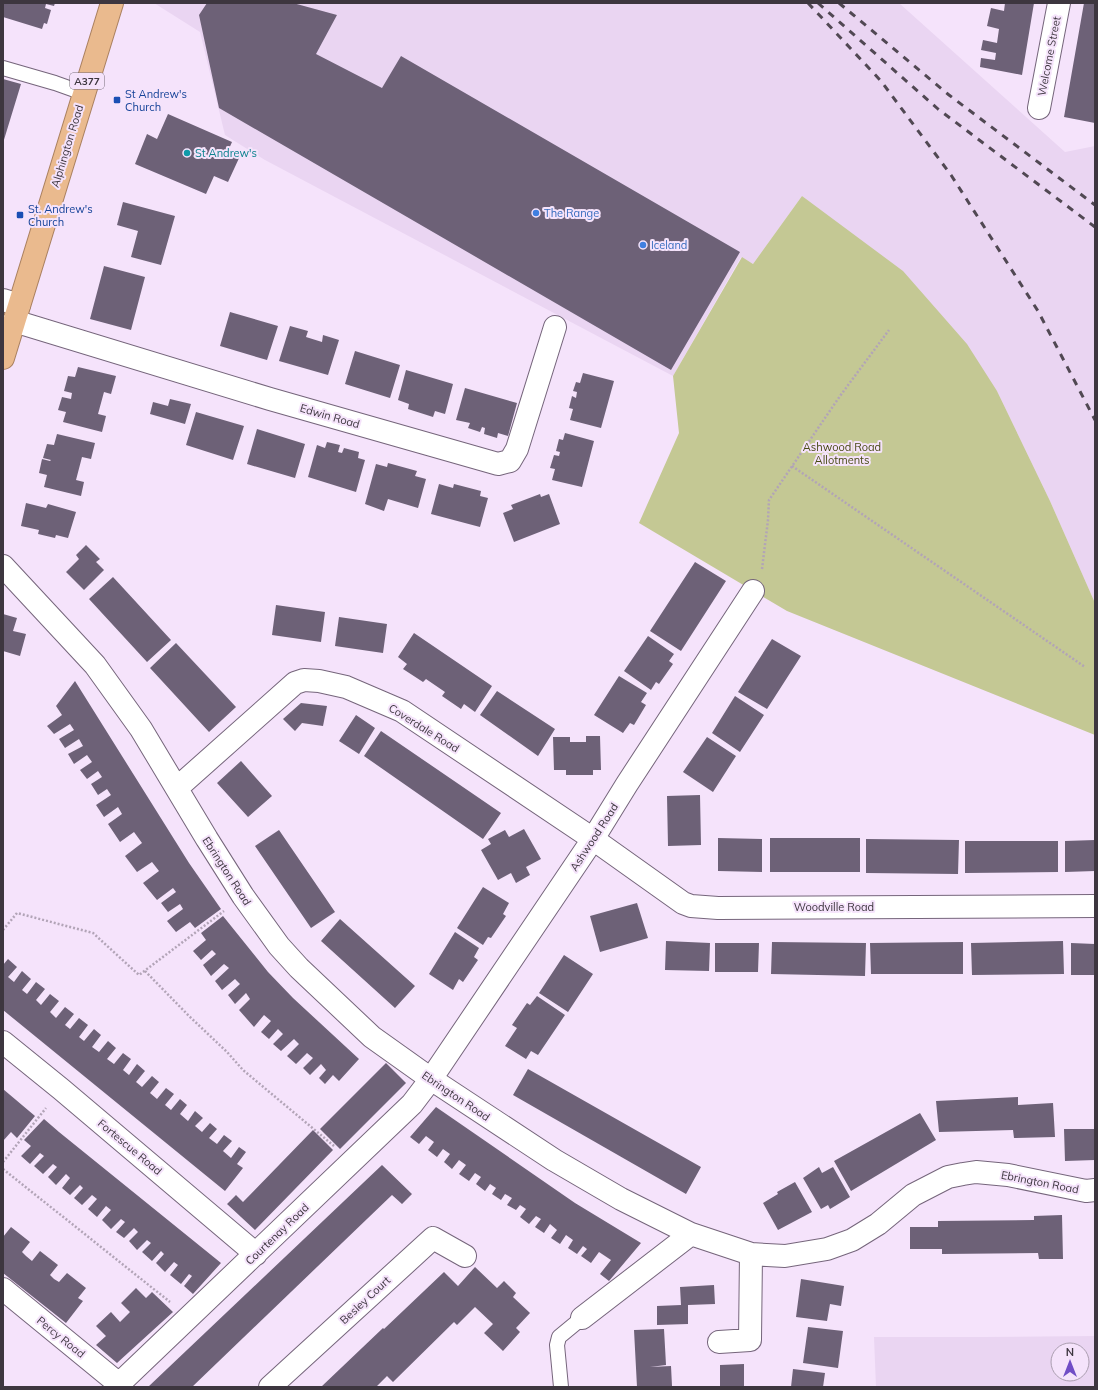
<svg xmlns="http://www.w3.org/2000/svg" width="1098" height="1390" font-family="Mulish,sans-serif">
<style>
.built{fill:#ead5f2;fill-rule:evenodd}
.green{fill:#c4c894}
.building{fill:#6d6177}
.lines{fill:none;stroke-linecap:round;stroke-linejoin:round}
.service-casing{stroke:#75657b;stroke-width:16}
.minor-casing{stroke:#75657b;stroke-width:24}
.trunk-casing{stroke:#aa8160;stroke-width:24}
.path{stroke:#b2a4b7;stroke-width:2.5;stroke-dasharray:2 2;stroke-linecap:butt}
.service{stroke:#fff;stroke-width:14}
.minor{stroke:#fff;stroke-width:22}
.trunk{stroke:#eaba8e;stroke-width:22}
.rail{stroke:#514853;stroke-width:3;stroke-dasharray:7 7;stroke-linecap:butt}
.transit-dot{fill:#1a4fb4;stroke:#f5e3fb;stroke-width:1.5}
.culture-dot{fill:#0f9aa8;stroke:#f5e3fb;stroke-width:1.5}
.shop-dot{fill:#3f7fe0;stroke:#f5e3fb;stroke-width:1.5}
.labels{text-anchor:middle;stroke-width:4;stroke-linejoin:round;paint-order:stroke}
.shield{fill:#f5e3fb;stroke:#746a77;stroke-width:1}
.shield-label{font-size:10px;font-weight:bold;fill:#3d363f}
.street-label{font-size:11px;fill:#3d363f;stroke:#f5e3fb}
.transit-label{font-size:11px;fill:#164399;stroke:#f5e3fb;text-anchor:start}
.culture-label{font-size:11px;fill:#0d838f;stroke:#f5e3fb;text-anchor:start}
.shop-label{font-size:11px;fill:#366cbe;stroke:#f5e3fb;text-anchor:start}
.park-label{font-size:11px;fill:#484a15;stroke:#f5e3fb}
</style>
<rect width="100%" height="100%" fill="#f5e3fb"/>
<!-- built -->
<path class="built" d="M154,3H899L1065,152L1095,146V603L1050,501L997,391L815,207L802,196L753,264L741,257L673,376L265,160L225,135L200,32Z
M1095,1336V1387H876L874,1337H983ZM1058,1350H1082V1374H1058Z"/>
<!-- green -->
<path class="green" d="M802,196L903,271L967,344L997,391L1050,501L1095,603V735L787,611L639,523L679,433L673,376L742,257L753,264Z"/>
<!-- building -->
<path class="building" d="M3,3H55L54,6L46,4L45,8L51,10L47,24L44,23L42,29L3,17Z
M207,3H293L337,15L316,54L382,88L401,56L740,252L671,370L219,108L199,15Z
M1005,3H1034L1022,75L980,67L981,58L995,60L996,53L981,50L983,40L997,43L999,29L987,26L991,8L1004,11Z
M1084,3H1095V123L1064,117Z
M3,79L21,84L3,143Z
M168,114L232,142L228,151L240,156L228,182L214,176L206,194L135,164L147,134L157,139Z
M123,202L175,216L161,265L131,257L138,231L117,225Z
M104,266L145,277L131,330L90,319Z
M230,312L278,326L267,360L220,346Z
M290,326L308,331L306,337L322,342L323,335L339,340L328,375L279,361Z
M355,351L400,365L390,398L345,384Z
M78,367L116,376L111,394L104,392L98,414L106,416L102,432L63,422L66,412L58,410L62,397L71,399L72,393L64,391L68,376L75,377Z
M406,370L453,384L445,414L435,411L433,417L408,409L409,404L398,400Z
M583,373L614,381L601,428L570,420L573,409L569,408L572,396L576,398L577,392L573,391L576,382L580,383Z
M465,388L517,403L508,436L498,433L497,438L484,434L485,428L482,427L480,432L468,428L470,423L456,420Z
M170,399L191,404L185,424L150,414L153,402L168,406Z
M196,412L244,426L233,460L186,445Z
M257,429L305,444L295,478L247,464Z
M565,433L594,441L582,487L552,480L555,469L550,468L554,455L559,456L560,452L556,451L559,439L563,440Z
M57,434L95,443L91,459L82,457L76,480L84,482L81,496L44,487L47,475L39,473L42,459L50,461L51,460L43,458L47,444L54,445Z
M327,442L340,445L338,452L342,453L344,448L359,452L358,458L365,460L356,492L308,477L317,445L325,448Z
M388,463L417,471L415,476L426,479L418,508L388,499L384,511L365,504L376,464L387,467Z
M439,484L453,488L454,484L481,491L480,496L488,498L480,527L431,514Z
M540,494L541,497L549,494L560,524L514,542L503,513L513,509L511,505Z
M26,503L46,508L48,504L76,512L68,538L56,535L55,538L38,534L39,530L21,526Z
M86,545L100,559L96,562L104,570L84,590L66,572L79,559L76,555Z
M695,562L726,581L681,651L650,631Z
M113,577L171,640L147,662L89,599Z
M276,605L325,612L321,642L272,635Z
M3,614L17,618L13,631L26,634L20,656L3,651Z
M339,617L387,624L383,653L335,646Z
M414,633L492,686L475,712L464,704L461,709L442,696L445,692L426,679L423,682L403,669L407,664L398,657Z
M648,636L674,654L669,661L673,664L659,684L656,682L651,690L624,671Z
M772,639L801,656L767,709L738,692Z
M176,643L236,707L209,732L150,668Z
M619,676L647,693L641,702L646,705L634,725L630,723L623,733L594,715Z
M75,681L189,863L221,909L195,928L190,922L176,932L167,921L183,909L180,904L168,912L161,903L176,892L173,888L157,900L143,883L159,871L152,862L137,872L125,856L142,843L134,832L120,842L108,824L122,814L118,807L104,817L96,805L111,795L107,789L98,795L91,784L102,777L98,771L87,779L80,770L92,762L87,755L74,764L68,754L83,746L79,739L65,748L59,739L74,730L70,724L54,734L47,726L62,715L56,706Z
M497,691L555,729L538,756L480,715Z
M735,696L764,715L740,752L712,733Z
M301,703L327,706L323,726L302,723L295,731L283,719Z
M356,715L375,728L359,754L339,741Z
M381,731L501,813L483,839L364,756Z
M586,736H600L601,770H593V775H566V770H554L553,737H570V742H586Z
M707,737L736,756L713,792L683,772Z
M241,761L272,796L248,817L217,783Z
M700,795L701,845L668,846L667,796Z
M524,829L541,859L526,867L530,875L516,883L511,873L498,880L481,850L491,844L488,839L505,830L509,837Z
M279,830L335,912L311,928L255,846Z
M718,838L762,839V872L718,871Z
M770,838H860V872H770Z
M866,839L959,840L958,874L866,873Z
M1095,840V871L1065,872V841Z
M965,841H1058V872L965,873Z
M483,887L509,903L503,914L506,916L491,938L488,937L483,945L457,928Z
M637,903L648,938L600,952L590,916Z
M223,916L268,972L293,998L359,1059L339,1081L333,1075L325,1084L319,1078L326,1070L321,1064L310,1075L303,1068L313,1058L307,1053L296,1064L287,1056L299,1044L294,1039L281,1051L273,1044L283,1034L278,1029L269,1039L261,1032L271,1021L264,1015L254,1027L239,1010L250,999L246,993L235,1004L228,995L240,984L235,979L222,990L215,981L229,968L224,964L211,976L203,965L216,954L212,950L201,960L193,951L206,940L201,933Z
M340,919L415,986L395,1008L321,941Z
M455,932L479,948L474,957L478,960L463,982L459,979L453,990L429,974Z
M666,941L710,943L709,971L665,970Z
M1063,941L1064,974L972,975L971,943Z
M772,942L866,943L865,976L771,974Z
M963,942V974H871L870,943Z
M715,943H759L758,972H715Z
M1071,943L1095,944V975H1071Z
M564,955L593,974L568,1012L539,993Z
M8,959L17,967L8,977L14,982L22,971L31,979L22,990L27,994L36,982L45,989L36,1000L41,1005L50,994L59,1001L50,1012L56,1018L65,1007L74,1014L65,1025L70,1029L79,1018L88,1025L79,1037L84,1041L94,1029L101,1035L92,1047L99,1052L108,1041L116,1048L107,1059L114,1064L123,1053L131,1059L123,1070L129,1075L137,1064L145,1071L136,1082L142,1087L152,1076L159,1082L150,1093L157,1099L166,1088L174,1094L165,1105L171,1110L180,1099L187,1105L180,1114L188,1121L195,1111L203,1118L195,1126L202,1132L210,1123L217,1129L209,1138L217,1144L224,1135L232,1141L223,1151L231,1158L239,1147L246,1152L237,1164L243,1168L225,1191L3,1010V965Z
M537,996L565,1015L538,1055L531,1051L526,1059L505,1046L517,1028L512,1025L527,1003L530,1005Z
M386,1063L406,1083L340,1149L320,1129Z
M528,1069L701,1167L686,1194L513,1095Z
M3,1089L35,1116L17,1138L11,1132L3,1141Z
M1018,1097V1105L1053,1103L1055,1137L1014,1138L1013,1130L939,1132L936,1101Z
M436,1107L575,1203L641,1243L609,1281L600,1274L611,1260L599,1252L591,1263L581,1256L587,1249L583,1246L577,1254L568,1248L573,1240L566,1235L560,1244L551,1238L557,1230L550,1224L544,1233L535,1227L541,1219L536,1216L529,1224L520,1217L526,1209L520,1205L516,1210L507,1205L512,1198L505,1194L501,1200L492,1194L496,1188L490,1184L485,1191L476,1184L481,1177L475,1173L469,1181L459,1174L466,1165L459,1160L452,1169L444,1162L450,1154L443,1149L437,1157L428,1150L434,1142L426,1136L419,1144L410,1137Z
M920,1113L936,1140L851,1191L834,1161Z
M44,1119L59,1132L221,1263L193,1294L184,1286L192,1276L189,1274L181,1284L170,1275L178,1265L174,1262L165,1272L156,1263L164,1254L161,1251L152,1261L142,1252L151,1243L147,1240L137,1250L129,1241L138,1232L134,1228L124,1238L116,1232L125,1222L121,1219L111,1229L102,1220L111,1210L106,1206L97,1217L88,1209L97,1199L92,1195L82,1205L74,1198L83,1188L80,1185L70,1195L62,1188L70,1178L66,1174L56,1185L48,1177L57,1167L53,1164L43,1174L34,1166L44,1156L40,1153L30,1164L21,1156L31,1146L24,1140Z
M1064,1129H1095V1160L1065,1161Z
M313,1130L333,1150L255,1230L227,1204L236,1195L243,1202Z
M382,1165L412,1194L402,1204L392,1195L192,1387H148Z
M819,1167L822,1173L833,1167L850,1197L830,1209L828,1205L821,1209L803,1178Z
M795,1182L812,1212L778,1230L763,1203L778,1194L777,1192Z
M1062,1215L1063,1259H1039L1038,1253L942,1254V1249H910V1227H938V1221L1034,1220V1216Z
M11,1227L30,1242L22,1252L26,1256L32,1261L40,1251L58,1265L50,1275L54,1279L59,1282L67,1273L86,1288L78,1298L83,1301L66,1323L3,1273V1237Z
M475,1267L497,1288L504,1281L516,1293L513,1297L530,1313L516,1328L520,1332L503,1351L484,1333L493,1324L475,1307L457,1325L454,1322L393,1382L387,1376L376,1387H369L368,1386L366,1387H321L383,1328L384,1329L444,1272L458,1286Z
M801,1279L844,1286L841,1306L830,1304L827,1321L796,1317Z
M714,1285L715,1304L688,1305V1324L657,1325V1306L681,1305L680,1287Z
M136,1288L146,1298L152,1292L173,1312L117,1363L96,1345L106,1336L96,1326L111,1312L120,1322L130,1312L121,1303Z
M808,1327L843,1331L838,1368L803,1363Z
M664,1329L666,1365L650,1367L671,1366L672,1386L637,1387L634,1330Z
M744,1364V1387H720V1365Z
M793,1369L825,1373L823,1387H791Z"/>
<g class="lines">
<defs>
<path id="service" d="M3,68L55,83L83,93
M561,1387L557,1345L559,1337L582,1318"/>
<path id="minor" d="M1039,108L1059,3
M3,300L19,305
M14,321L270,399L498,464L510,461L517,449L555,327
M3,566L95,665L141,729L207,839L243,896L279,946L299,968L372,1037L431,1079L554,1160L621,1199L691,1234L751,1254L785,1256L827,1249L852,1240L878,1224L913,1195L948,1177L963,1174L976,1172L1008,1175L1086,1191L1095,1190
M177,788L295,683L304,680L319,681L346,687L402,711L593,839L683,903L691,906L718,908L1095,906
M3,1042L61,1089L256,1254
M3,1289L119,1384L412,1104L431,1079L593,839L627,784L753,591
M582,1318L691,1234
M719,1342L750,1340L751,1254
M270,1387L433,1238L465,1256"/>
<path id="trunk" d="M3,358L112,3"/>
</defs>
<!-- service casing -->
<use href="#service" class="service-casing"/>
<!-- minor casing -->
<use href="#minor" class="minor-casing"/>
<!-- trunk casing -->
<use href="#trunk" class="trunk-casing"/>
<!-- path -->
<path class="path" d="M792,466L1085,667
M762,569L768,520L769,500L840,396L889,330
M3,930L17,913L93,933L139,975L224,911
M145,971L189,1016L227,1052L243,1070L334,1146
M3,1162L46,1108
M3,1169L170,1302"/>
<!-- service -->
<use href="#service" class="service"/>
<!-- minor -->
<use href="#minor" class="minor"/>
<!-- trunk -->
<use href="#trunk" class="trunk"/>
<!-- rail -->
<path class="rail" d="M808,3L881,81L951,175L1038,311L1095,420
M818,3L938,109L1095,227
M839,3L949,95L1095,205"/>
</g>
<!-- markers -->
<g class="transit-dot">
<rect x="113" y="96" width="8" height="8" rx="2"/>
<rect x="16" y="211" width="8" height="8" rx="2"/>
</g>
<circle class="culture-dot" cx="187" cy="153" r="4"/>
<g class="shop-dot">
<circle cx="536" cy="213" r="4"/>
<circle cx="643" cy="245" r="4"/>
</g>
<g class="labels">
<!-- shield labels -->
<rect class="shield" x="70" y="73" width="34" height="16" rx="3"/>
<g class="shield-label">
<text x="87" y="85">A377</text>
</g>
<!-- street labels -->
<g class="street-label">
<text transform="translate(1049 56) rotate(-79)" y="4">Welcome Street</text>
<text transform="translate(67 146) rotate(-73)" y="4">Alphington Road</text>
<text transform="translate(330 416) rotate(16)" y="4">Edwin Road</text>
<text transform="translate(424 728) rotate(32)" y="4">Coverdale Road</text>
<text transform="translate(594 837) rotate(-57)" y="4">Ashwood Road</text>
<text transform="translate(227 871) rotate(57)" y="4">Ebrington Road</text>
<text x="834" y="911">Woodville Road</text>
<text transform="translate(456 1096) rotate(34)" y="4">Ebrington Road</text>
<text transform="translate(130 1147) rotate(40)" y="4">Fortescue Road</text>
<text transform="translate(1040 1182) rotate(11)" y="4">Ebrington Road</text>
<text transform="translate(277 1234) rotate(-44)" y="4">Courtenay Road</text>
<text transform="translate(365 1300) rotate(-43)" y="4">Besley Court</text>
<text transform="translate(61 1337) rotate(39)" y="4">Percy Road</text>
</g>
<!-- transit labels -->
<g class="transit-label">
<text x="125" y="98">St Andrew's<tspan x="125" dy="13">Church</tspan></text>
<text x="28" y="213">St. Andrew's<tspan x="28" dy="13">Church</tspan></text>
</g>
<!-- culture labels -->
<g class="culture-label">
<text x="195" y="157">St Andrew's</text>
</g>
<!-- shop labels -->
<g class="shop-label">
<text x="544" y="217">The Range</text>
<text x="651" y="249">Iceland</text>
</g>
<!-- park labels -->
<g class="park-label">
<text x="842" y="451">Ashwood Road<tspan x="842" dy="13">Allotments</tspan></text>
</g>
</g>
<!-- border -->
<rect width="1098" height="1390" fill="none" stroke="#3d363f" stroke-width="8"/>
<!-- north arrow -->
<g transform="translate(1070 1362)"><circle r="19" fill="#f5e3fb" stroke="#ab9eb0"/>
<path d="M0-3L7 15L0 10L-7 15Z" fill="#714dc6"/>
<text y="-6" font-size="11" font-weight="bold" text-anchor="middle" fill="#3d363f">N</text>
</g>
</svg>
